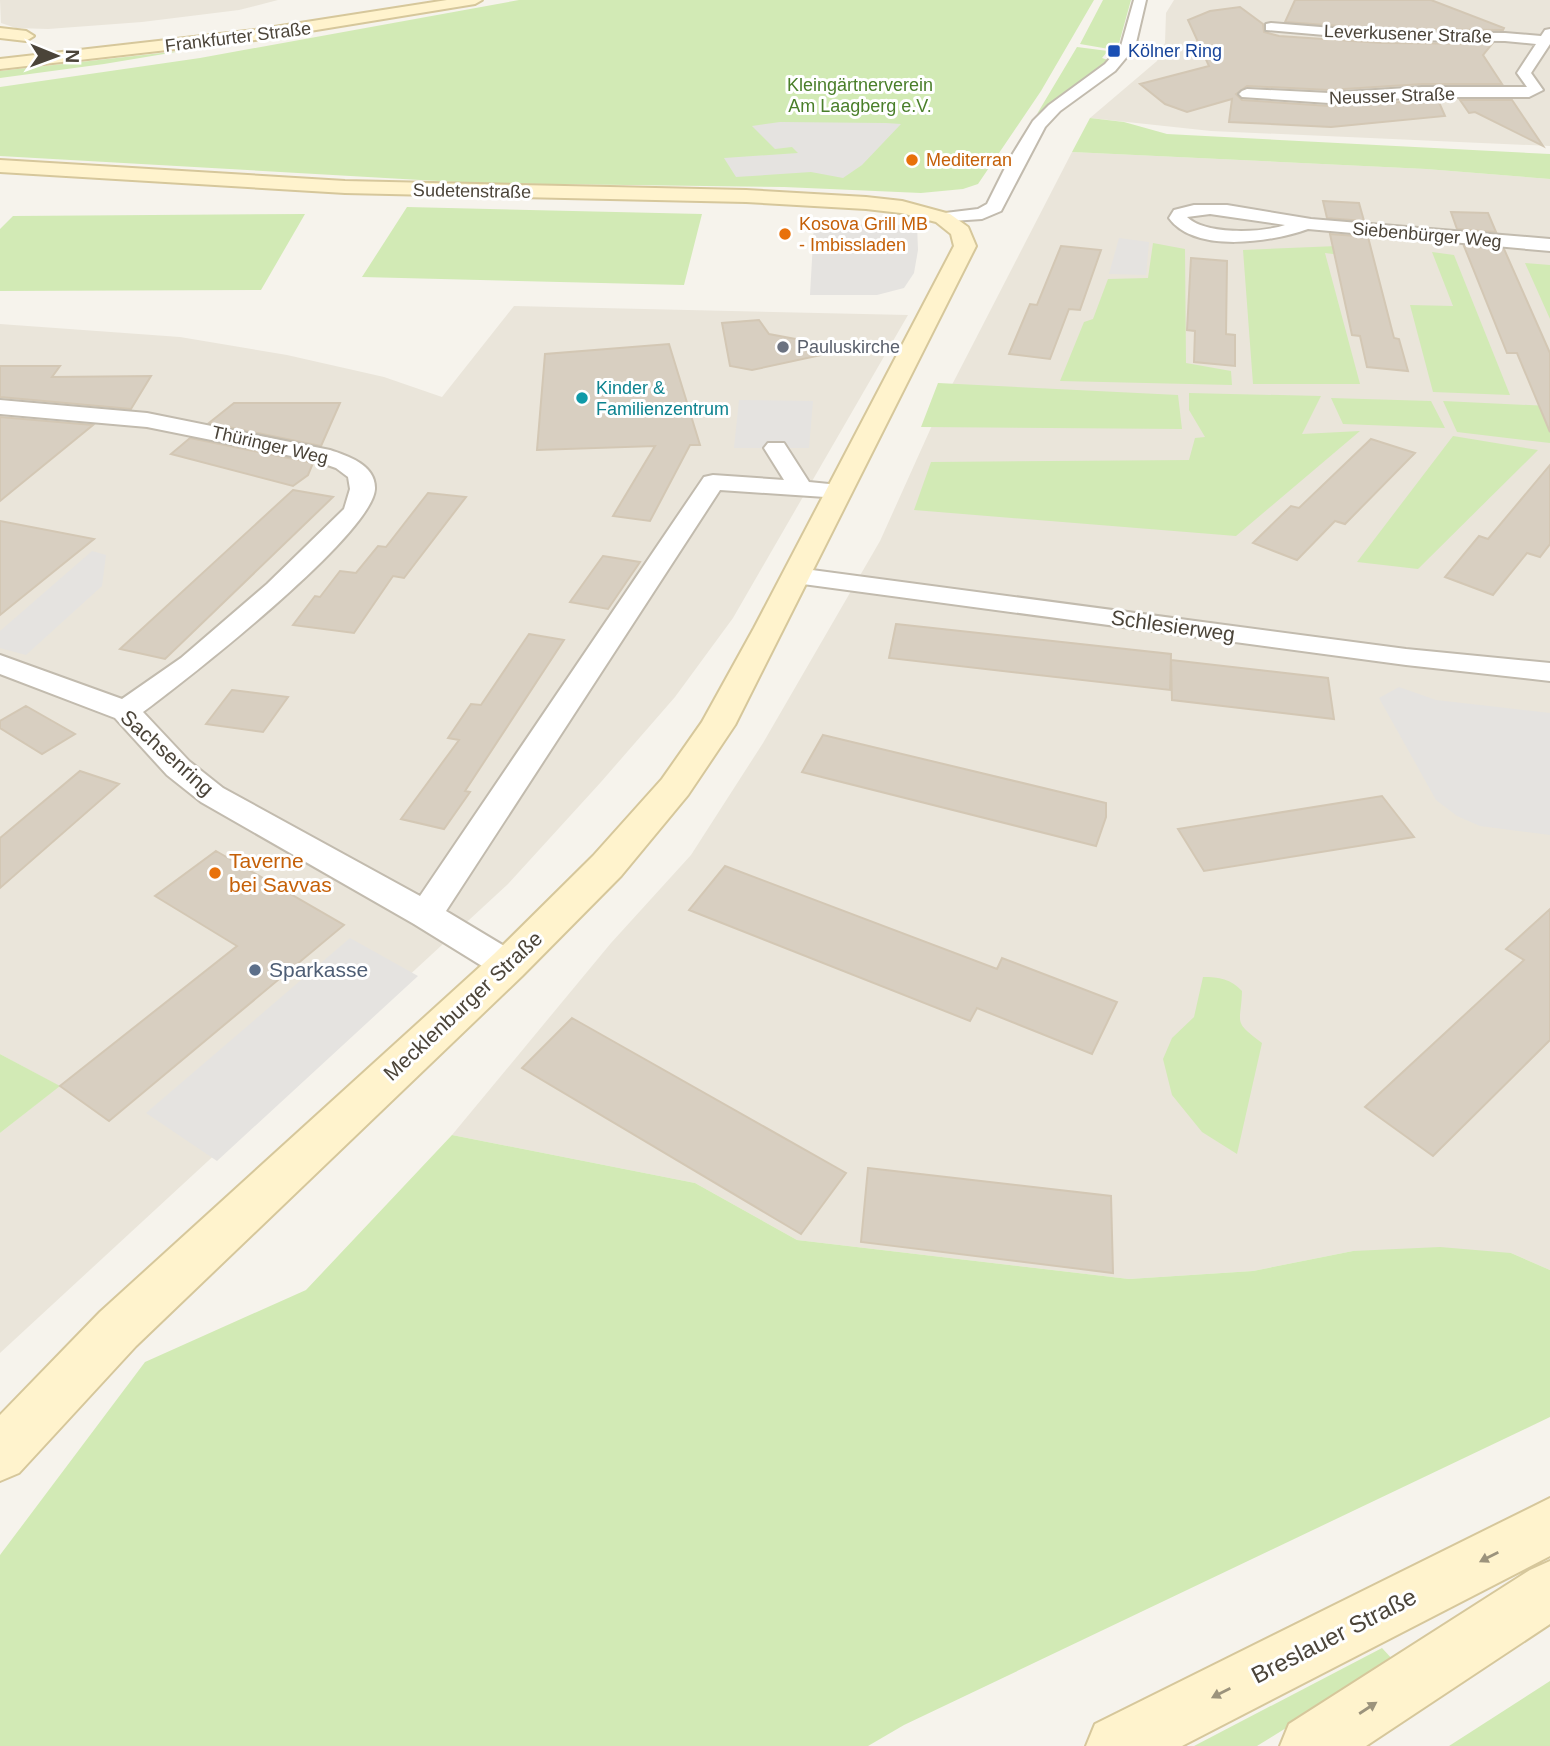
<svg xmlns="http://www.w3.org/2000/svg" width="1550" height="1746" font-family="Helvetica,sans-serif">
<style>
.residential{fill:#eae5da}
.green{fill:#d2eab5}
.parking{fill:#e5e3e0}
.building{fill:#d8cfc1;stroke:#d3c7b4;stroke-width:2}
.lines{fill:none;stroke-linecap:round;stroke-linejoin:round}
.street-casing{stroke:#c2bbae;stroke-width:4}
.secondary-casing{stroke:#d6c79b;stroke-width:4}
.street{fill:#fff;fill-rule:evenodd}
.secondary{fill:#fff3cd;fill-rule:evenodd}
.oneway{fill:#9c937c}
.transit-dot{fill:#1a4fb4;stroke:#fff;stroke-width:2.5}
.food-dot{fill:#e8710a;stroke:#fff;stroke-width:2.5}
.worship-dot{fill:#6b7280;stroke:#fff;stroke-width:2.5}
.culture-dot{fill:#0f9aa8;stroke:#fff;stroke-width:2.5}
.service-dot{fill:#5c6f8a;stroke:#fff;stroke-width:2.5}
.labels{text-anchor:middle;stroke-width:6;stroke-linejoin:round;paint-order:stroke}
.far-street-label{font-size:18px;fill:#4b4439;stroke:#fff}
.far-transit-label{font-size:18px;fill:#164399;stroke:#fff;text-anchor:start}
.far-park-label{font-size:18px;fill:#4a7f2a;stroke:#fff}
.far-food-label{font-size:18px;fill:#c56008;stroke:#fff;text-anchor:start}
.far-worship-label{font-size:18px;fill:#5b616d;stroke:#fff;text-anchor:start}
.far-culture-label{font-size:18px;fill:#0d838f;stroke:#fff;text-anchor:start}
.street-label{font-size:21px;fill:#4b4439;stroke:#fff}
.food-label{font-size:21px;fill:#c56008;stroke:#fff;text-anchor:start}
.service-label{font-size:21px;fill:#4e5e75;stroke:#fff;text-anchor:start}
.near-street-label{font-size:24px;fill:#4b4439;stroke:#fff}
</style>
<rect width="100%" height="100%" fill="#f6f3ec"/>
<!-- residential -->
<path class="residential" d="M0,0H278L239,10L142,22L48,29L16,28L1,23Z
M1174,0H1550V146L1211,131L1090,118L1157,61L1165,43L1166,13Z
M1072,152L1426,169L1550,179V1270L1511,1253L1353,1251L1253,1271L1129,1279L797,1240L695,1183L452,1135L611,943L691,855L763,743L880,541L939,410Z
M514,306L908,315L733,618L675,697L601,782L508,884L0,1353V1133L59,1086L0,1054V324L180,337L287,355L384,377L442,397Z"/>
<!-- green -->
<path class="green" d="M519,0H1094L1041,91L978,184L963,189L921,193L784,187L473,183L0,156V87L200,58Z
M1103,0H1131L1118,47L1109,49L1080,44Z
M1077,47L1108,51L1102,58L1108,60L1037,114Z
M188,50L104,64L0,78V71Z
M1090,118L1124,122L1167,134L1550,154V179L1426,169L1072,152Z
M407,207L702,214L684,285L362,277Z
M305,214L261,290L0,291V229L13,216Z
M1153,243L1185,249L1186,363L1231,371L1232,385L1060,381L1084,322L1093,319L1108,279L1148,278Z
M1362,245L1365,258L1325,253L1360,384H1253L1243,250Z
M1432,252L1454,255L1510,395L1433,392L1410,305L1453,306Z
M1525,263L1550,265V319Z
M938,383L1178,395L1182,429L921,427Z
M1189,393L1321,396L1302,434L1360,431L1236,536L914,510L931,462L1189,460L1195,438L1205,437L1189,410Z
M1331,398L1431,401L1445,428L1343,424Z
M1443,401L1550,406V443L1457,432Z
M1453,436L1538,450L1418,569L1357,562Z
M1203,977C1219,977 1231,979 1242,991C1241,1025 1232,1020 1262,1043L1237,1154L1202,1132L1172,1095L1163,1059L1172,1038L1194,1017Z
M0,1054L60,1086L0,1133Z
M452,1135L695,1183L797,1240L1129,1279L1253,1271L1353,1251L1440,1247L1511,1253L1550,1270V1417L904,1725L868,1746H0V1555L145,1362L306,1290Z
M1382,1648L1394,1661L1257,1746H1194Z
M1550,1681V1746H1449Z"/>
<!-- parking -->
<path class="parking" d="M780,122L886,123L901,124L862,165L843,178L811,172L736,177L724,158L798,153L792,147L775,149L752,126Z
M814,224L917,225L918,250L914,273L904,288L877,295H810Z
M1119,238L1149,242L1146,275L1109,274Z
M739,400L813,401L809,448H734Z
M92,551L106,555L102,586L26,655L0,648V631Z
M1399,687L1436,700L1550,713V835L1480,826L1457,816L1436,800L1379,698Z
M350,938L418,976L217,1161L146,1113Z"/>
<!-- building -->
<path class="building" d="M1295,0H1431L1504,28L1503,30L1382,29L1285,22Z
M1240,7L1263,24L1264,32L1279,36L1382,43L1492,44L1483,55L1502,84H1422L1329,90L1247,86L1236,94L1242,100L1329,106L1438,100L1445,116L1331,127L1229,122L1232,99L1187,112L1165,104L1140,84L1209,66L1188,20L1210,11Z
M1460,100H1512L1543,146L1475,112L1469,113Z
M1323,201L1359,203L1364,221L1327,218Z
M1451,212L1488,213L1496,232L1457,229Z
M1330,234L1368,237L1394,338L1399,339L1408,371L1367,367L1360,336L1352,335Z
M1061,246L1101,250L1080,310L1069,309L1050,359L1009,354L1030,304L1037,305Z
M1464,246L1504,249L1550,353V432L1517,353H1507Z
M1191,258L1227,261L1226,334L1235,335V366L1194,362L1195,331L1187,330Z
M759,320L769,334L849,349L752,370L730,366L722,323Z
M669,344L700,445H690L650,521L613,516L655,446L537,450L545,354Z
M0,366H60L52,377L151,376L131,409L0,397Z
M234,403H340L321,446L209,423Z
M0,417L93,425L0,501Z
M190,438L313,463L308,475L293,486L171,454Z
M1371,439L1415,453L1345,524L1335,521L1297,560L1253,543L1291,506L1299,508Z
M1550,465V544L1540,557L1527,553L1493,595L1445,577L1479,536L1488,539Z
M293,490L333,497L165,659L120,649Z
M428,493L466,497L404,578L393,576L354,633L293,625L315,596L320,597L340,571L356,573L378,546L386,547Z
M0,521L94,539L0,615Z
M603,556L640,562L608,609L570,602Z
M896,624L1171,654L1170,690L889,658Z
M529,634L564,640L465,791L470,792L444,829L401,819L459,740L448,738L471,704L481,705Z
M1171,660L1328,678L1334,719L1172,700Z
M232,690L288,697L263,732L206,724Z
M26,706L75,734L42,754L0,728V721Z
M823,735L1106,803V817L1096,846L802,772Z
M80,771L119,784L0,888V838Z
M1382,796L1414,837L1204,871L1178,829Z
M216,851L344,925L109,1121L60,1086L237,946L155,896Z
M725,866L997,969L1002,958L1117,1002L1092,1054L977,1008L970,1021L689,910Z
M1550,909V1040L1433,1156L1365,1107L1524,960L1506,949Z
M572,1018L846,1173L801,1234L522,1068Z
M868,1168L1111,1196L1113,1273L861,1242Z"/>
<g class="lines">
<defs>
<path id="street" d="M1134,0H1146L1135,47L1115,71L1060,111L1045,127L1001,211L982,219L937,222L934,218L937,214L978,209L987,204L1009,160L1033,121L1049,105L1105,64L1121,46Z
M1271,23L1382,32L1505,33L1541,36L1545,30L1550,29V44L1531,73L1543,90L1529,97H1422L1329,103L1242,97L1239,94L1242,91L1247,89L1329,93L1422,87H1527L1517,73L1536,44L1505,41L1382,40L1266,30V24Z
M1194,205H1227L1311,219L1550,239V251L1308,229C1272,242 1195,254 1169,218L1174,210ZM1210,214L1285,225C1262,233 1205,235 1187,217Z
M0,400L147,413L330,450C348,456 376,465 375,489C372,535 185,681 143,712L189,761L223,788L420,896L704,477L713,475L784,480L764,448L768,443H784L809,482L849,486L852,491L849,496L840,498L720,490L446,911L521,956L526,965L521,974L508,978L495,974L414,924L201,802L167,775L115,718L0,674V655L122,699L181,658L267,584L344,509L350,489L348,477L336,468L316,461L147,427L0,414Z
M797,568L1406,649L1550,663V681L1406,665L788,582L784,576L788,570Z"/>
<path id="secondary" d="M447,0H482L475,4L255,40L0,69V59L255,30Z
M0,28L26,31L34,36L26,41L0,38Z
M0,160L345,181L746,190L866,197L902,201L950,214L968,227L976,246L735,725L688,795L621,876L522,976L136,1346L19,1473L0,1481V1415L100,1312L494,954L593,856L662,779L702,722L754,628L954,246L951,234L936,222L901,213L866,209L746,202L345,193L0,172Z
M1550,1498V1556L1182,1746H1086L1095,1724Z
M1550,1561V1624L1366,1746H1280L1289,1724L1530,1570Z"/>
</defs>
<!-- street casing -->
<use href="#street" class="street-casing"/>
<!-- secondary casing -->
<use href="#secondary" class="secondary-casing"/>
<!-- street -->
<use href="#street" class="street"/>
<!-- secondary -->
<use href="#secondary" class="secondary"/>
</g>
<!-- one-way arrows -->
<defs><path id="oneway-solid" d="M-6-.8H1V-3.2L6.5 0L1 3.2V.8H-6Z" transform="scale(1.75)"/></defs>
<g class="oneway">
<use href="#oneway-solid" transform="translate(1489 1557) rotate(153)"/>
<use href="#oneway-solid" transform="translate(1221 1693) rotate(153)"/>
<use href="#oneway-solid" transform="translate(1368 1708) rotate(-33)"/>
</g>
<!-- markers -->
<rect class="transit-dot" x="1107" y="44" width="14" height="14" rx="3.5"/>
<g class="food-dot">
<circle cx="912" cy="160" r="7"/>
<circle cx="785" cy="234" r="7"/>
<circle cx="215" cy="873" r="7"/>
</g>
<circle class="worship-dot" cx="783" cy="347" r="7"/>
<circle class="culture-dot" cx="582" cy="398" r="7"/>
<circle class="service-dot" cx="255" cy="970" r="7"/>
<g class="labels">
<!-- far-street labels -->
<g class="far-street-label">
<text transform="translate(1408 34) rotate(2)" y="6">Leverkusener Straße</text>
<text transform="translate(238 37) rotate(-7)" y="6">Frankfurter Straße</text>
<text transform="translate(1392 96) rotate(-2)" y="6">Neusser Straße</text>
<text transform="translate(472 191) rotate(1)" y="6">Sudetenstraße</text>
<text transform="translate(1427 235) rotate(5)" y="6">Siebenbürger Weg</text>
<text transform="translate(270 445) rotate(13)" y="6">Thüringer Weg</text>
</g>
<!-- far-transit labels -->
<g class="far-transit-label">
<text x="1128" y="57">Kölner Ring</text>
</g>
<!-- far-park labels -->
<g class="far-park-label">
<text x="860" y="91">Kleingärtnerverein<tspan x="860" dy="21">Am Laagberg e.V.</tspan></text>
</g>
<!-- far-food labels -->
<g class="far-food-label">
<text x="926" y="166">Mediterran</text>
<text x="799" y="230">Kosova Grill MB<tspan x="799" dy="21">- Imbissladen</tspan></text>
</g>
<!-- far-worship labels -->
<g class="far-worship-label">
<text x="797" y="353">Pauluskirche</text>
</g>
<!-- far-culture labels -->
<g class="far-culture-label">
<text x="596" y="394">Kinder &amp;<tspan x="596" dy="21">Familienzentrum</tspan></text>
</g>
<!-- street labels -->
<g class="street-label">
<text transform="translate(1173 626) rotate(8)" y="7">Schlesierweg</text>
<text transform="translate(167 753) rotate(42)" y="7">Sachsenring</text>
<text transform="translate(463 1006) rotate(-43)" y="7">Mecklenburger Straße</text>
</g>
<!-- food labels -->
<g class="food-label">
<text x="229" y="868">Taverne<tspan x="229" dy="24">bei Savvas</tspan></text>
</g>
<!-- service labels -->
<g class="service-label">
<text x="269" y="977">Sparkasse</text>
</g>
<!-- near-street labels -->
<g class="near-street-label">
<text transform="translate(1334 1636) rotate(-27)" y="8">Breslauer Straße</text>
</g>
</g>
<!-- north arrow -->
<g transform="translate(56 56) rotate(91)" stroke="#ffffff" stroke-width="5" paint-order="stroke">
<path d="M0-5L12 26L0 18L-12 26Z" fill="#4b4439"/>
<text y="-10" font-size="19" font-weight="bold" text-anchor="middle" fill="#4b4439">N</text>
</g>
</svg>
